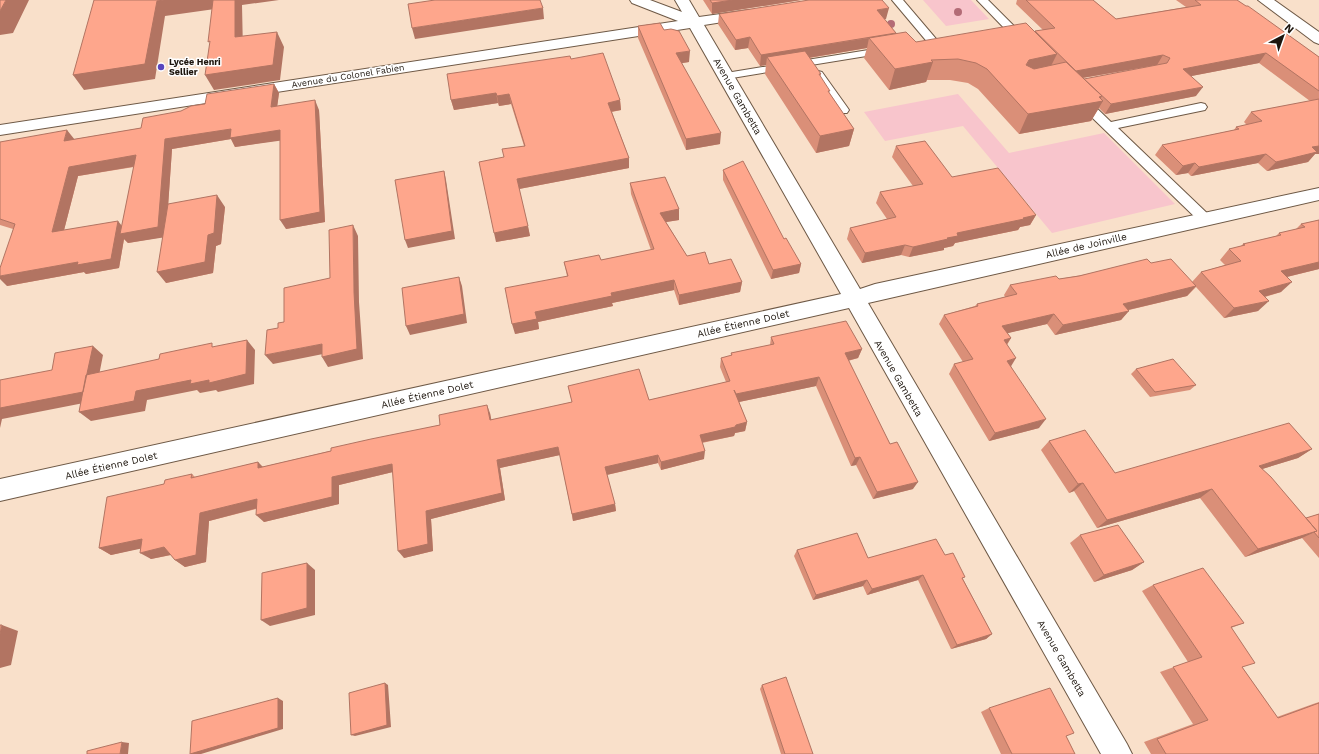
<svg xmlns="http://www.w3.org/2000/svg" width="1319" height="754" font-family="'Work Sans',sans-serif">
<style>
.green{fill:#f8c5cc}
.lines{fill:none;stroke-linecap:round;stroke-linejoin:round}
.service-casing{stroke:#6e5946;stroke-width:2}
.minor-casing{stroke:#6e5946;stroke-width:2}
.service{fill:#fff;fill-rule:evenodd}
.minor{fill:#fff;fill-rule:evenodd}
.tree{fill:#b36b76}
.wall{fill:#da8f78;fill-rule:evenodd}
.shaded-wall{fill:#b27462}
.building{fill:#fea68c;stroke:#b27462}
.poi-dot{fill:#5946be;stroke:#fff;stroke-width:1.5}
.labels{text-anchor:middle;stroke-width:3;stroke-linejoin:round;paint-order:stroke}
.far-poi-label{font-size:9px;font-weight:bold;fill:#1d150d;stroke:#fff;text-anchor:start}
.far-street-label{font-size:9px;fill:#1d150d;stroke:#fff}
.street-label{font-size:10px;fill:#1d150d;stroke:#fff}
</style>
<rect width="100%" height="100%" fill="#f9e0ca"/>
<!-- green -->
<path class="green" d="M923,0H971L989,19L946,26Z
M958,94L1009,153L1104,133L1175,204L1052,233L963,126L885,141L864,112Z"/>
<g class="lines">
<defs>
<path id="service" d="M892,0H903L937,40L939,42L937,44H929Z
M977,0H988L1015,27L1016,29L1015,31H1007Z
M887,47L893,50L891,52L726,79L722,78L720,76L722,74L726,73Z
M818,71L822,72L847,107L849,110L847,113H839L812,74L814,72Z
M1079,94L1083,95L1111,122L1201,103L1205,104L1207,107L1205,110L1118,128L1210,216L1212,219L1210,222L1205,224L1200,222L1075,101L1073,98L1075,95Z"/>
<path id="minor" d="M630,0H650L682,12L675,0H689L699,17L749,10L754,11L756,14L754,17L704,25L860,289L875,284L1319,188V200L868,303L1127,744L1132,754H1101L849,308L0,501V479L841,294L690,28L0,135V125L678,21L632,3Z
M1258,0H1274L1319,32V44L1314,42Z"/>
</defs>
<!-- service casing -->
<use href="#service" class="service-casing"/>
<!-- minor casing -->
<use href="#minor" class="minor-casing"/>
<!-- service -->
<use href="#service" class="service"/>
<!-- minor -->
<use href="#minor" class="minor"/>
</g>
<!-- trees -->
<g class="tree">
<circle cx="958" cy="12" r="4"/>
<circle cx="891" cy="24" r="4"/>
</g>
<!-- wall -->
<path class="wall" d="M703,0H801L712,14Z
M1017,0H1093L1116,19L1186,7L1176,0H1237L1319,57V154H1315L1308,162L1267,171L1258,163L1191,176L1188,173L1176,175L1155,155L1162,145L1234,130L1236,127L1247,125L1244,122L1251,112L1310,101L1259,63L1191,76L1196,96L1105,114L1099,108L1091,121L1019,134L978,89L968,83L950,80H927L926,82L889,90L864,58L867,48L809,58L821,74L820,77L830,94L854,129L849,146L816,153L765,74L766,65L760,66L748,48L735,50L718,24L719,14L886,19H884L896,33L916,42L1035,32V31L1043,30L1016,4ZM1157,65L1084,80L1083,78Z
M638,26L664,30L689,62L682,63L720,144L686,150L638,38Z
M571,59L620,100L621,110L612,112L629,158V168L519,189L530,236L496,242L504,157L524,146L511,104L499,106L498,103L454,110L451,100Z
M274,84L279,93L277,106L319,110L325,222L286,229L280,140L235,147L231,139L172,149L168,206L225,207L221,244L216,246L213,273L166,283L163,237L128,243L124,239L119,268L86,274L84,272L7,286L13,229L0,225V142L75,139L141,128L181,111ZM134,167L122,226L64,230L78,176Z
M896,146L952,177L1036,215L1030,225L1020,227L1018,230L955,243L953,246L944,248V250L909,257L901,255L862,263L847,239L850,228L887,219L876,203L880,192L913,186L892,157Z
M723,170L784,239L801,264L799,273L771,279L723,180Z
M630,183L679,209V220L666,222L687,256L709,264L742,282L740,292L679,305L674,290L612,303L613,306L538,322L539,329L515,334L567,276L564,262L601,260L651,250L631,194Z
M1319,220V269L1287,277L1281,292L1265,297L1258,311L1224,318L1196,287L1187,296L1129,310L1121,320L1055,335L1047,324L1007,333L1011,338L1007,345L1011,366L1039,428L989,441L949,374L954,364L963,362L939,324L944,315L975,306L977,304L1005,297L1004,295L1010,285L1059,279L1151,263L1192,282L1201,272L1225,265L1220,260L1229,249L1240,247L1243,244L1276,236L1279,233L1295,230L1301,224Z
M771,337L862,349L858,358L848,361L913,489L873,499L856,465L851,466L816,386L739,402L747,422L745,431L735,433L734,436L702,443L704,459L661,470L658,463L607,475L615,504L616,511L573,521L560,455L500,468L505,500L431,519L433,551L404,558L393,472L339,485V504L264,522L256,509L209,521L206,562L185,567L175,560L171,555L151,559L141,548L111,555L99,548L164,484L192,474L195,477L258,462L262,467L490,413L491,420L572,402L568,386L649,400L726,382L720,367L721,358L731,356V353L770,345Z
M1136,369L1196,385L1190,390L1150,397L1131,374Z
M1049,441L1115,473L1312,449L1298,458L1262,469L1306,518L1319,514V558L1302,538L1245,557L1200,498L1097,528L1074,491L1069,493L1041,450Z
M1080,535L1144,562L1132,570L1094,582L1070,543Z
M797,550L868,558L945,555L963,579L992,634L986,639L951,649L918,580L867,595L863,586L813,600L794,556Z
M1153,585L1244,623L1231,628L1242,667L1277,717L1313,704L1319,702V754H1151L1144,742L1193,724L1160,672L1188,662L1142,591Z
M762,685L813,754H781L760,689Z
M989,708L1066,736L1075,754H1001L981,712Z"/>
<!-- shaded-wall -->
<path class="shaded-wall" d="M6,0H29L13,33L0,35V11Z
M164,0H218L222,8L165,16L155,79L84,90L73,75L157,1Z
M235,0H279L242,5L243,52L235,37Z
M733,0H801L712,14V3Z
M543,8L544,19L415,39L412,28Z
M889,8L886,19L874,21L877,10Z
M277,32L284,47L280,80L214,90L205,75Z
M750,37L748,48L735,50L736,40Z
M869,38L867,48L772,64L767,57L766,65L760,66L761,55Z
M690,51L689,62L676,64V53Z
M1266,53L1259,63L1176,79L1183,69Z
M1057,54L1047,74L1017,85L1029,60Z
M1163,55L1157,65L1070,80L1076,71Z
M933,62L926,82L889,90L895,69Z
M274,84L279,93L276,116L271,107Z
M1203,87L1196,96L1105,114L1111,104Z
M496,93L498,103L454,110L451,100Z
M509,94L511,104L499,106L497,96Z
M1102,96L1099,101H1103L1091,121L1019,134L1028,114Z
M315,100L319,110L325,222L286,229L280,220Z
M620,100L621,110L609,112L608,103Z
M231,129L280,130L285,140L235,147L231,139L172,149L166,237L128,243L124,239L119,268L86,274L84,272L7,286L0,279V276L78,262L118,221L126,231L165,139Z
M854,129L849,146L816,153L820,136Z
M67,130L75,140L64,141Z
M721,133L720,144L686,150V139Z
M1319,146V154H1315L1308,162L1267,171L1276,162L1312,147Z
M1266,154L1258,163L1191,176L1199,167Z
M136,155L143,165L78,176L61,242L52,232L69,167Z
M629,158V168L519,189L517,179Z
M1195,163L1188,173L1176,175L1183,166Z
M444,171L446,180L455,239L408,248L405,240Z
M217,195L225,207L221,244L216,246L213,273L166,283L157,272L208,235Z
M679,209V220L660,223V213Z
M1036,215L1030,225L1020,227L1018,230L955,243L953,246L944,248V250L909,257L913,247L947,238L957,233Z
M353,225L358,236L359,302L363,359L328,367L322,357L354,292Z
M528,226L530,236L496,242L494,233Z
M905,245L901,255L862,263L865,253Z
M1319,262V269L1270,281L1281,271Z
M801,264L799,273L771,279L773,270Z
M459,277L462,286L467,323L410,335L406,326Z
M674,280V290L612,303L613,306L538,322L539,329L515,334L512,324L535,312L611,293Z
M742,282L740,292L679,305V295Z
M1292,282L1281,292L1249,301L1259,291Z
M1196,286L1187,296L1115,313L1123,304Z
M1269,301L1258,311L1224,318L1234,308Z
M1129,311L1121,320L1055,335L1063,325Z
M1054,314L1047,324L996,336L1002,326Z
M1011,338L1004,348V340Z
M247,340L255,350L254,384L218,392L216,390L200,393L197,390L147,400L145,411L91,421L79,412L136,391Z
M322,344L328,353L273,364L265,355Z
M93,346L103,355L94,401L2,419L0,428V408Z
M862,349L858,358L842,362L845,353Z
M1016,358L1010,368L1007,361Z
M819,377L816,386L734,403L736,394Z
M487,405L490,413L493,428L490,420Z
M1046,419L1039,428L989,441L995,433Z
M747,422L745,431L735,433L734,436L699,443L700,435Z
M558,447L560,455L500,468L505,500L431,519L433,551L404,558L398,551L426,511L497,460Z
M1312,449L1298,458L1246,474L1259,466Z
M705,451L704,459L661,470V462Z
M658,455V463L606,475L605,467Z
M860,457L856,465L851,466L855,458Z
M258,462L266,470L258,468Z
M392,464L397,471L339,485V504L264,522L256,515L332,477Z
M918,482L913,489L873,499L877,492Z
M1083,483L1074,491L1069,493L1078,484Z
M1212,489L1200,498L1097,528L1107,520Z
M257,499L265,506L209,521L206,562L185,567L175,560L200,513Z
M615,504L616,511L573,521L572,514Z
M1317,531L1302,538L1245,557L1258,549Z
M142,539L153,546L111,555L99,548Z
M164,547L175,554L151,559L140,553Z
M1144,562L1132,570L1094,582L1104,575Z
M307,563L315,570V615L270,626L261,620Z
M923,575L918,580L867,595L872,589Z
M867,580L863,586L813,600L816,595Z
M2,625L18,631L11,665L0,668V634Z
M992,634L986,639L951,649L957,645Z
M385,683L388,685L391,727L355,736L351,735Z
M278,698L283,701V729L201,754H190Z
M122,742L129,743L128,754H120Z"/>
<!-- building -->
<path class="building" d="M0,0H6L0,11Z
M94,0H164L157,1L145,64L73,75Z
M213,0H235V37L277,32L273,65L205,75L210,41L208,42Z
M435,0H540L543,8L412,28L408,4Z
M710,0H733L712,3Z
M809,0H882L889,8L877,10L896,33L761,55L750,37L736,40L719,14Z
M1026,0H1093L1116,19L1201,5L1195,0H1237L1246,6H1248L1319,57V91L1266,53L1183,69L1203,87L1111,104L1084,79L1167,63L1170,58L1163,55L1076,71L1035,31L1055,28Z
M660,23L664,30L671,29L679,31L690,51L676,53L721,133L686,139L638,26Z
M1026,23L1057,54L1029,60L1026,65L1034,69L1066,62L1102,96L1099,97L1103,101L1028,114L987,69L976,63L958,59L931,60L933,62L895,69L869,38L906,32L916,42Z
M805,51L821,74H819L830,91H828L854,129L820,136L767,57Z
M603,53L620,100L608,103L629,158L517,179L528,226L494,233L479,162L504,157L502,149L525,146L509,94L497,96L496,93L451,100L447,74L570,56L571,59Z
M274,84L271,107L315,100L320,212L280,220V130L230,138L231,129L165,139L158,227L120,234L136,155L69,167L52,232L118,221L111,259L77,265L78,262L0,276V268L15,224L0,219V142L67,130L64,141L141,128L143,118L181,111L191,106L205,104L207,94Z
M1319,99V146L1312,147L1317,152L1276,162L1266,154L1199,167L1195,163L1183,166L1162,145L1239,129L1236,127L1262,121L1251,112Z
M925,141L952,177L998,168L1036,215L1023,218L1024,219L957,233L958,236L947,238L948,239L913,247L905,245L865,253L850,228L896,217L880,192L923,184L896,146Z
M743,161L784,239L786,238L801,264L773,270L723,170Z
M444,171L452,231L405,240L395,180Z
M665,177L679,209L660,213L687,256L705,252L709,264L731,259L742,282L679,295L674,280L611,293L612,296L535,312L537,319L512,324L505,288L568,276L564,262L599,255L601,260L654,249L630,183Z
M217,195L214,233L208,235L205,262L157,272L168,204Z
M1319,220V262L1281,271L1292,282L1259,291L1269,301L1234,308L1201,272L1241,261L1229,249L1245,245L1243,244L1281,235L1279,233L1305,227L1301,224Z
M353,225L354,292L357,349L322,357V344L265,355L267,330L278,328V323L284,322V288L330,278L329,230Z
M1147,259L1151,263L1171,259L1196,286L1123,304L1129,311L1063,325L1054,314L1002,326L1011,338L1004,340L1016,358L1007,361L1046,419L995,433L954,364L973,359L944,315L978,306L977,304L1017,294L1010,285L1056,276L1059,279L1079,276Z
M459,277L464,314L406,326L402,288Z
M846,321L862,349L845,353L890,444L897,442L918,482L877,492L860,457L855,458L819,377L736,394L734,390L747,422L736,425L735,427L700,435L705,451L661,462L658,455L605,467L615,504L572,514L558,447L497,460L502,493L426,511L428,544L398,551L392,464L332,477V497L256,515L257,499L200,513L196,555L175,560L164,547L140,553L142,539L99,548L107,497L164,484L165,480L192,474L191,478L258,462V468L331,451V448L371,439L440,425L439,415L487,405L490,420L572,402L568,386L639,369L649,400L730,381L721,358L732,355L731,353L774,344L771,337Z
M247,340L246,374L209,383V380L190,384L191,380L136,391L134,401L79,412L86,375L159,359L160,354L212,343V347Z
M93,346L83,392L0,408V380L52,370L55,353Z
M1173,359L1196,385L1155,392L1136,369Z
M1289,423L1312,449L1259,466L1271,477L1317,531L1258,549L1212,489L1107,520L1083,483L1078,484L1049,441L1085,430L1115,473Z
M1319,514V538L1314,532L1317,531L1306,518Z
M1118,525L1144,562L1104,575L1080,535Z
M857,533L868,558L936,539L945,555L953,553L965,577L962,578L992,634L957,645L923,575L872,589L867,580L816,595L797,550Z
M307,563V608L261,620L262,573Z
M1203,568L1244,623L1231,627L1255,663L1242,667L1278,718L1319,703V754H1166L1157,739L1208,720L1173,667L1202,657L1153,585Z
M0,625H2L0,634Z
M786,677L813,754H785L762,685Z
M385,683L387,725L351,735L349,693Z
M1050,688L1074,733L1066,736L1075,754H1012L989,708Z
M278,698V728L190,754L192,721Z
M122,742L120,754H87V751Z"/>
<!-- markers -->
<circle class="poi-dot" cx="161" cy="67" r="4"/>
<g class="labels">
<!-- far-poi labels -->
<g class="far-poi-label">
<text x="169" y="65">Lycée Henri<tspan x="169" dy="10">Sellier</tspan></text>
</g>
<!-- far-street labels -->
<g class="far-street-label">
<text transform="translate(348 76) rotate(-9)" y="3">Avenue du Colonel Fabien</text>
</g>
<!-- street labels -->
<g class="street-label">
<text transform="translate(738 96) rotate(60)" y="4">Avenue Gambetta</text>
<text transform="translate(1086 245) rotate(-13)" y="4">Allée de Joinville</text>
<text transform="translate(743 323) rotate(-13)" y="4">Allée Étienne Dolet</text>
<text transform="translate(899 378) rotate(60)" y="4">Avenue Gambetta</text>
<text transform="translate(427 394) rotate(-13)" y="4">Allée Étienne Dolet</text>
<text transform="translate(111 465) rotate(-13)" y="4">Allée Étienne Dolet</text>
<text transform="translate(1062 658) rotate(60)" y="4">Avenue Gambetta</text>
</g>
</g>
<!-- north arrow -->
<g transform="translate(1283 36) rotate(41)" stroke="#ffffff" stroke-width="3" paint-order="stroke">
<path d="M0-3L7 15L0 10L-7 15Z" fill="#1d150d"/>
<text y="-6" font-size="11" font-weight="bold" text-anchor="middle" fill="#1d150d">N</text>
</g>
</svg>
